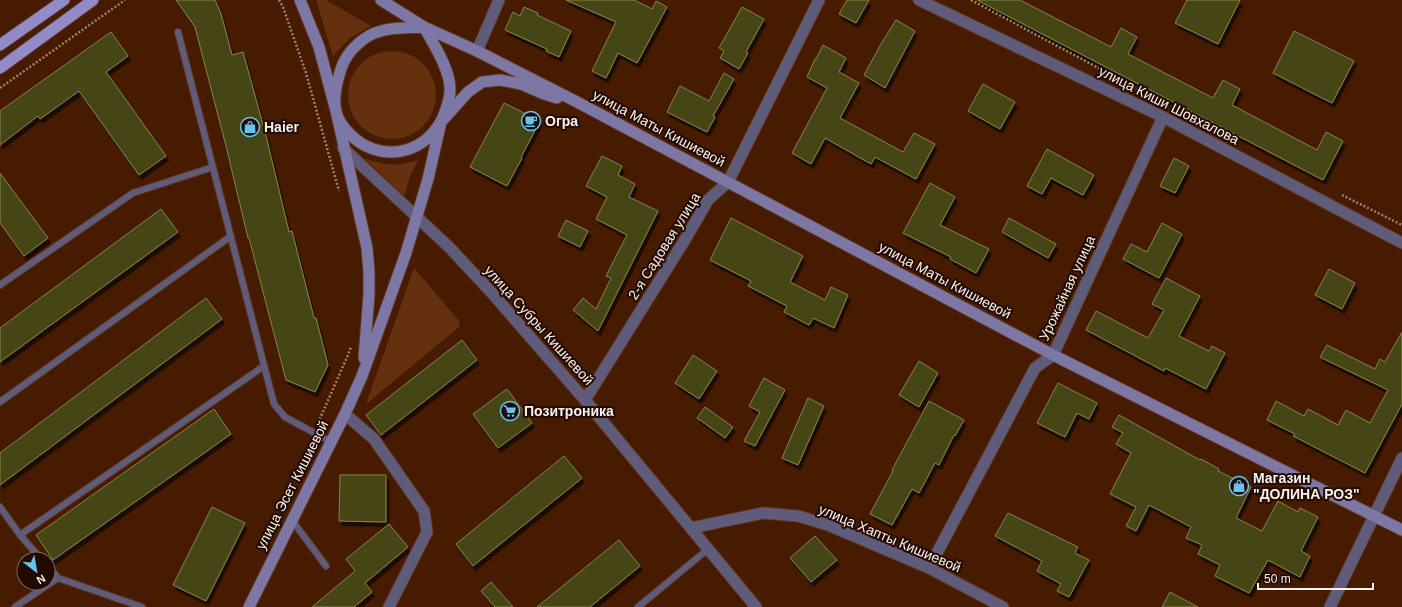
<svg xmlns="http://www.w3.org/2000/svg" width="1402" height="607" font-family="Arial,sans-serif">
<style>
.green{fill:#65300e}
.building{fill:#444418;stroke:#86873c;filter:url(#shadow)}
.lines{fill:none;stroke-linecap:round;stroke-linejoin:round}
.service-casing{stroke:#603921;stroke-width:8}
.minor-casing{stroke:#603921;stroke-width:13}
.tertiary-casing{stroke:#603921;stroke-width:13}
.secondary-casing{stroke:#603921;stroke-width:13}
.primary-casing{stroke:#603921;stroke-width:13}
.path{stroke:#9c8171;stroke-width:2.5;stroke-dasharray:2 2;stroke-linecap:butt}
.service{stroke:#5f5b7a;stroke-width:6}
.minor{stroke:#5f5b7a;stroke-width:11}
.tertiary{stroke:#5f5b7a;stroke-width:11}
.secondary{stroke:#7d77a6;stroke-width:11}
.primary{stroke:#938bc9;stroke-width:11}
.labels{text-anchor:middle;stroke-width:4;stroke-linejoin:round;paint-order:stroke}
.street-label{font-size:14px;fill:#faf2ee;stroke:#230a00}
.poi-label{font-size:14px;font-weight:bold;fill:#faf2ee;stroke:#230a00;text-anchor:start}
</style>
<defs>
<filter id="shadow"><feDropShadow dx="2.5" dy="4.5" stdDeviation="0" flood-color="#0009"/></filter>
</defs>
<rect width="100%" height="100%" fill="#471b00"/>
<!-- green -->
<path class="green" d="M316,0H326L371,26L350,38L333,56Z
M348 95a44 44 0 1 1 88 0a44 44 0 1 1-88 0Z
M364,158C386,166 395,167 418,160L411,174L404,196Z
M414,268L460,322L459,327L366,404Z"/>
<!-- building -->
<path class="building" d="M176,0H215L221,14L232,55L243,52L266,136L289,232L292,231L314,318H316L328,365L315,392L286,380L249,238H248L226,146L195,27Z
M566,0H634L652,9L656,1L667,7L637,63L618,53L606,78L592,71L616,22Z
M847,0H869L856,23L839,14Z
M977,0H1020L1111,47L1121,28L1137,37L1128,54L1213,98L1223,80L1240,89L1232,105L1317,150L1326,132L1343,141L1323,180Z
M1187,0H1240L1218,44L1175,23Z
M524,7L538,13L537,15L571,31L559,57L546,51L547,49L505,30L513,12L520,16Z
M742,7L764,19L746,52L748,53L739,69L720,58L724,51L719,48Z
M896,20L915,31L885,88L864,75L881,44Z
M1294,31L1354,61L1332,103L1273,73Z
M111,32L128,56L106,72L166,156L139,175L79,91L40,119L38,116L0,145V111Z
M823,45L846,58L839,72L859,83L840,118L903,152L914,133L935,144L916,179L875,157L871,164L825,138L811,164L792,153L827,88L807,77L815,59H816Z
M724,73L734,79L713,116L715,117L707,132L667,112L680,86L709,101Z
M983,84L1015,102L1000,129L968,111Z
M504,103L540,121L521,157L522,158L507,186L470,167Z
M1047,149L1094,175L1083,195L1051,178L1042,194L1027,186Z
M602,156L622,166L618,175L635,184L629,197L658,211L598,331L573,310L583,298L596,309L611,278L606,276L627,235L596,219L607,197L586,186Z
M1174,158L1189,166L1175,193L1160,186Z
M0,173L48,238L24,256L0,223Z
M930,183L955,197L940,225L989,249L976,273L950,259L951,257L903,233Z
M161,209L178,232L0,362V328Z
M731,218L803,256L790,282L825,300L831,287L848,295L834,328L813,318L809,325L784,312L787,306L748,286L751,281L710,260Z
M1009,218L1056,244L1048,258L1002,232Z
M566,220L588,231L580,247L558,236Z
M1162,223L1182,234L1159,278L1123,259L1131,244L1147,252Z
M1329,269L1355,283L1342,309L1315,295Z
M1166,278L1200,296L1179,336L1209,351L1212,346L1225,353L1206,389L1165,368L1164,371L1086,330L1096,311L1148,338L1164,310L1152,304Z
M206,298L222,319L0,485V453Z
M1402,332V404L1365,473L1293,436L1295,434L1267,420L1276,401L1304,416L1308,409L1338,425L1346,410L1370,423L1388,390L1320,357L1327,345L1375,369L1380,359L1385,362Z
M462,340L477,360L381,435L366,415Z
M693,355L717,371L699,399L675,383Z
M919,361L938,373L919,407L899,395Z
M764,378L785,390L755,446L744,441L760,412L749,406Z
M1058,383L1097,403L1089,419L1077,413L1065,437L1037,423Z
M507,389L532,423L498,448L473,414Z
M808,398L824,406L798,465L782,458Z
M929,401L964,420L955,436L954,435L939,465L935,463L919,493L912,489L892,525L870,514L893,471L892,470Z
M705,407L733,427L725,438L697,418Z
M214,409L231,434L53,560L36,535Z
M1119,415L1200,460L1201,459L1219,469L1218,471L1251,487L1236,518L1262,531L1278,501L1298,512L1300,508L1318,517L1301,551L1310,556L1300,577L1268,560L1249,593L1215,576L1220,565L1198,554L1202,545L1186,538L1191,527L1149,505L1136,531L1126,526L1136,507L1110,494L1131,453L1116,444L1123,433L1112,427Z
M564,456L582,478L473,566L456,544Z
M340,475H386V522L339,521Z
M212,507L245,523L206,601L173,585Z
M1008,513L1078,547L1075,553L1089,560L1069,597L1057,591L1061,584L1037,571L1042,561L995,536Z
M389,524L408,547L365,583L372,592L354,607H312L355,571L346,559Z
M815,536L837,560L811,582L790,558Z
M619,540L640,566L590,607H537Z
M491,582L513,607H495L481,591Z
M1170,592L1198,607H1162Z"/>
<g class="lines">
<defs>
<path id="service" d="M178,32L274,404L285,417L331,442
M0,285L133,193L213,167
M0,402L231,236
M0,507L20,535L41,559
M291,519L326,566
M20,535L264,366
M48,566L58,578L142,607
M15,607L58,578
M638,607L708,549"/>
<path id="minor" d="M919,0L1163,117L1402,243
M585,400L686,238L708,200L728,182L819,0
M345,414L374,439L424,511L427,532L389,607
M691,528L763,513L798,516L828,525L929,568L1003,607
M929,568L1035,368L1053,355L1163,117
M1330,607L1402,458"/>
<path id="tertiary" d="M477,51L499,0
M343,148L449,247L491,292L585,400L756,607"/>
<path id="secondary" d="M300,0L319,47L336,111L367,248L369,272V295L364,358
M381,0L424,27L477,51L577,102L1053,355L1402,530
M424,27C434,45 451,71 450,91C450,98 447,106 445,112C430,155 378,166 348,132C343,127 337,118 336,111C333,99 337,81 341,69C346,52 364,35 381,31C395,27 410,28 424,27Z
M249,607L345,414L362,376L406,253L428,179L441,122L468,92L482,82L500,80L521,84L544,94L557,98"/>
<path id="primary" d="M0,45L64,0
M0,68L93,0"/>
</defs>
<!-- service casing -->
<use href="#service" class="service-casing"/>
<!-- minor casing -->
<use href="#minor" class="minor-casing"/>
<!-- tertiary casing -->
<use href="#tertiary" class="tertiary-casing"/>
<!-- secondary casing -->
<use href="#secondary" class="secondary-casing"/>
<!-- primary casing -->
<use href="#primary" class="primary-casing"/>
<!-- path -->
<path class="path" d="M279,0L283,7L306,73L339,191
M971,0L1138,89
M0,88L125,0
M1342,195L1402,225
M318,423L348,355L351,347"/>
<!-- service -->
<use href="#service" class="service"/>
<!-- minor -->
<use href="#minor" class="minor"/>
<!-- tertiary -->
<use href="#tertiary" class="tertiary"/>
<!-- secondary -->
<use href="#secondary" class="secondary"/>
<!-- primary -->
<use href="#primary" class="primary"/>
</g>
<!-- icons -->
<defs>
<symbol id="cafe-ring" viewBox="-11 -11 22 22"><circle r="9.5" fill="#230a00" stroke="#66c4ef" stroke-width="1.5"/><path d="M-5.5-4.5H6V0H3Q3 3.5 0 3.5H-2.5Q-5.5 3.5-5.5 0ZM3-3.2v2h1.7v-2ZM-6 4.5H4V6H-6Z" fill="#66c4ef"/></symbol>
<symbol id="shop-ring" viewBox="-11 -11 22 22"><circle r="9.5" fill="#230a00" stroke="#66c4ef" stroke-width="1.5"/><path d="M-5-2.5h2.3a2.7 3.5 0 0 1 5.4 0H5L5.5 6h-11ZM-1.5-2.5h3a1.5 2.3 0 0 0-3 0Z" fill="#66c4ef"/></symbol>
<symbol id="supermarket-ring" viewBox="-11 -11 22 22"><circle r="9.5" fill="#230a00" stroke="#66c4ef" stroke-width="1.5"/><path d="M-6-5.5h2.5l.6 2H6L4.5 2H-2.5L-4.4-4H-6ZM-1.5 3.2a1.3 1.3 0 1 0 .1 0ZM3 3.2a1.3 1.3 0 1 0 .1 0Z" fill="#66c4ef"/></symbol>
</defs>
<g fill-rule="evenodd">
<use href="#cafe-ring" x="520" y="110" width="22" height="22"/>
<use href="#shop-ring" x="239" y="116" width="22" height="22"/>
<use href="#supermarket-ring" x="499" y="400" width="22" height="22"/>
<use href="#shop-ring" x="1228" y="475" width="22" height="22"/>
</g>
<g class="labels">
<!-- street labels -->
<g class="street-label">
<text transform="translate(1169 105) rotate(27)" y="5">улица Киши Шовхалова</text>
<text transform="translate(659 128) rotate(28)" y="5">улица Маты Кишиевой</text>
<text transform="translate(664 246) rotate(-58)" y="5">2-я Садовая улица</text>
<text transform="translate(945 280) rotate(28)" y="5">улица Маты Кишиевой</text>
<text transform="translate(1067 288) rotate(-65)" y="5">Урожайная улица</text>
<text transform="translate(539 325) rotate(48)" y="5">улица Субры Кишиевой</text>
<text transform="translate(292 485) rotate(-63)" y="5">улица Эсет Кишиевой</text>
<text transform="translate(890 538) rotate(23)" y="5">улица Хапты Кишиевой</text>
</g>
<!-- poi labels -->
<g class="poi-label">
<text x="545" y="126">Огра</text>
<text x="264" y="132">Haier</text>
<text x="524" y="416">Позитроника</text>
<text x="1253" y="483">Магазин<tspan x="1253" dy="16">"ДОЛИНА РОЗ"</tspan></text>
</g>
</g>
<!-- north arrow -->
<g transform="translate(36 571) rotate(149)"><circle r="19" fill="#230a00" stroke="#79675f"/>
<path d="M0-3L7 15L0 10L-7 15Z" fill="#66c4ef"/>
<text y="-6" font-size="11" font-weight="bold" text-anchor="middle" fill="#faf2ee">N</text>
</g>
<!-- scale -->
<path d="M1258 583v6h115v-6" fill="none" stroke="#faf2ee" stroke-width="2"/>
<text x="1264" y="583" font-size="12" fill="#faf2ee" stroke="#230a00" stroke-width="3" paint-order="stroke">50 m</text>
</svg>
